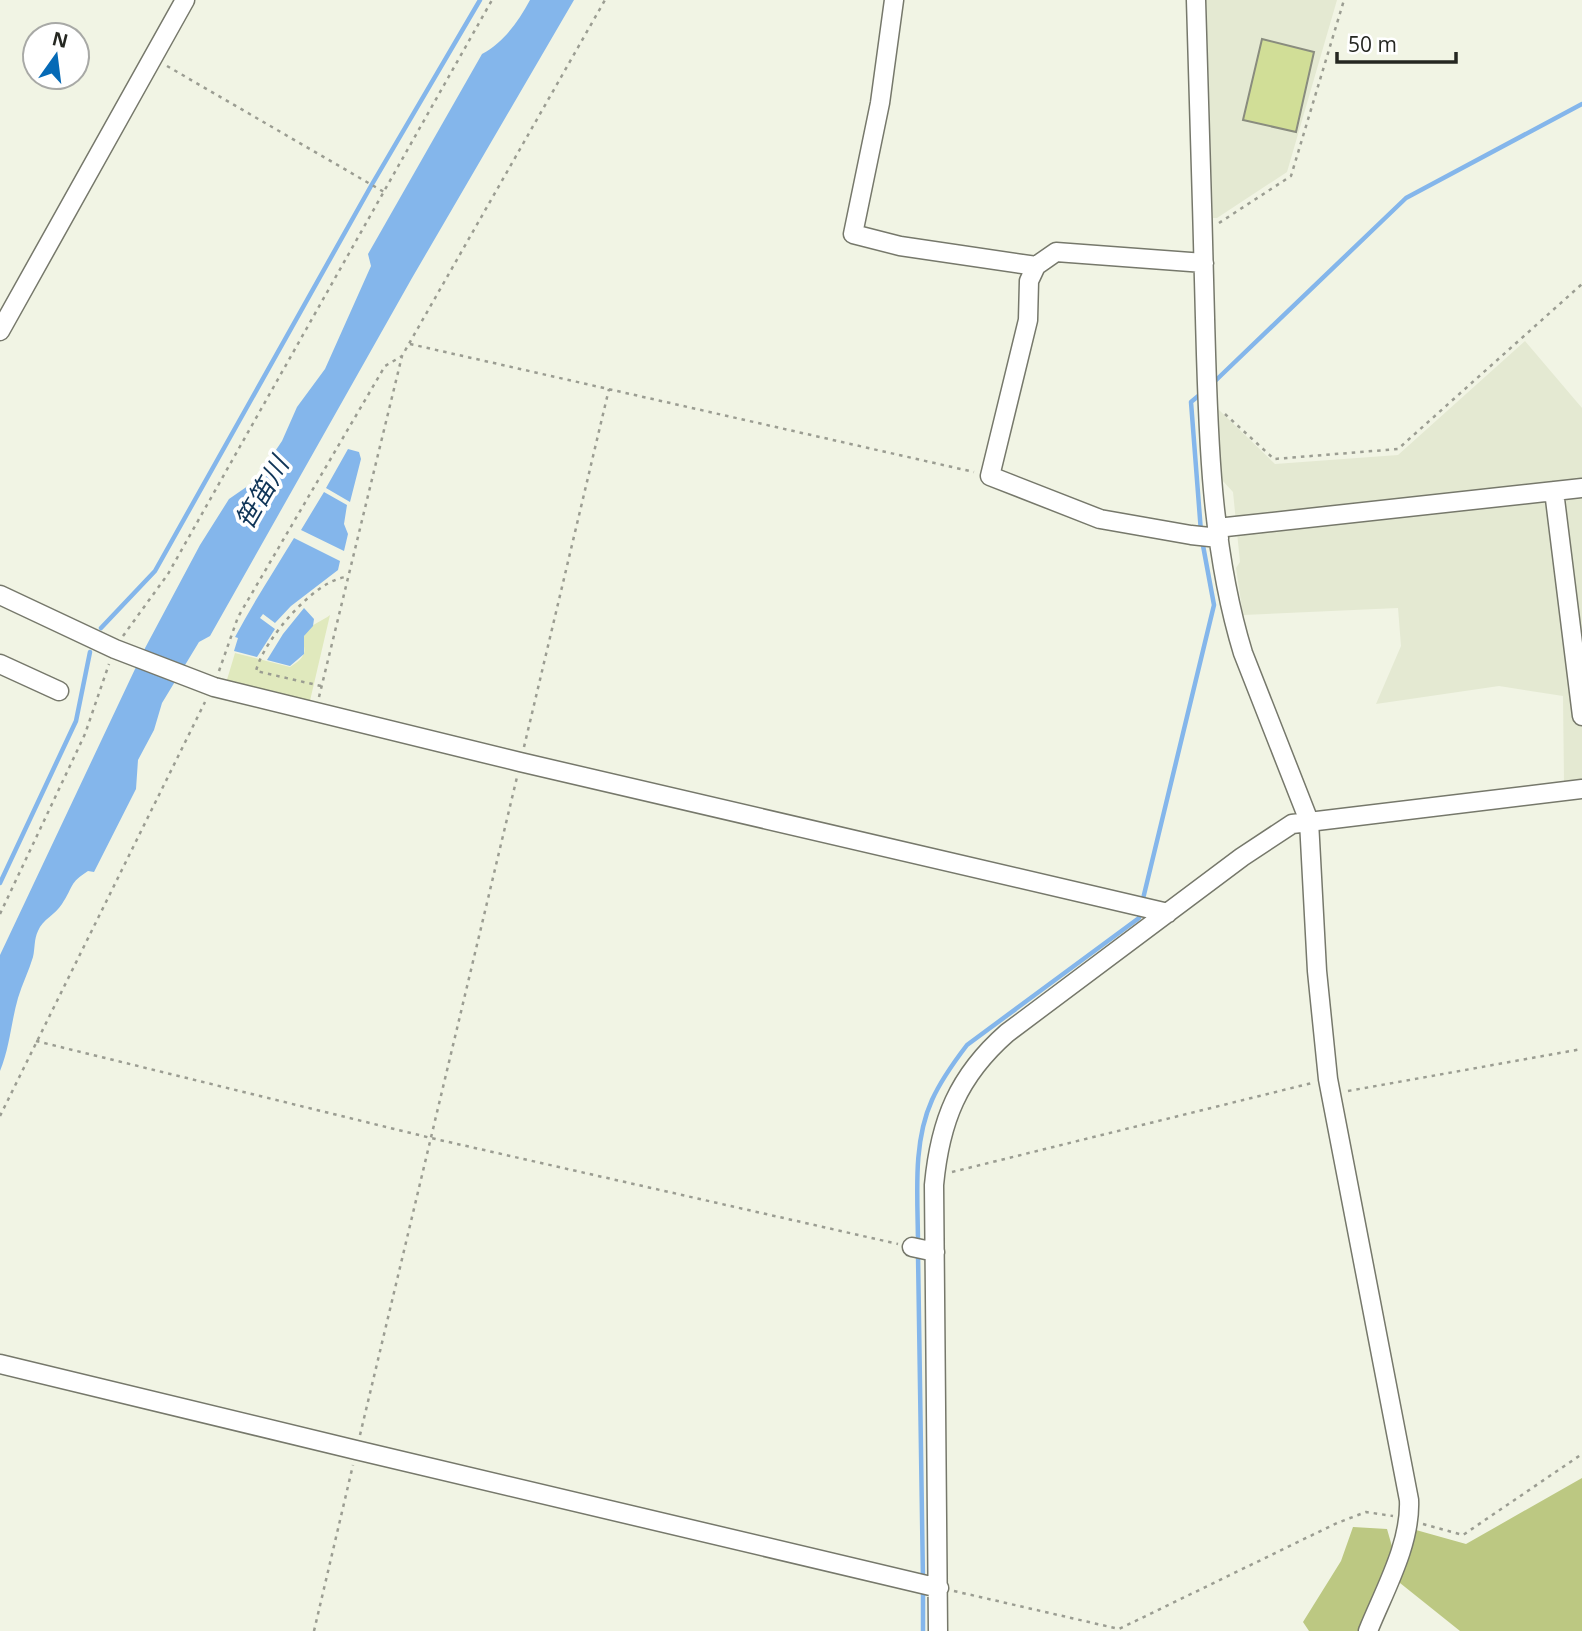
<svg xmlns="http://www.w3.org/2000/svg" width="1582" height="1631" font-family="'Open Sans','Noto Sans JP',sans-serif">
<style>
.built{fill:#e4e9d2}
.green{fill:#e0e9bd}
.forest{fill:#bcc882}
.water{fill:#84b6eb}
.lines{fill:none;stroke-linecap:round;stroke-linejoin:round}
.stream{stroke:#84b6eb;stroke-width:4.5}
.building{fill:#d1de97;stroke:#898c7e;stroke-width:2}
.minor-casing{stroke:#76786b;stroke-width:21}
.path{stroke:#9b9d92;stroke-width:2.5;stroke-dasharray:3.5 5;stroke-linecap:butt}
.minor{stroke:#fff;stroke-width:18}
.labels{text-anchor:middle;stroke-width:7;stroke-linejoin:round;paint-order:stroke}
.water-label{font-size:26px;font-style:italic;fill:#0f3457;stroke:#fff}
</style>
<rect width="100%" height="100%" fill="#f1f4e4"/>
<!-- built -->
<path class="built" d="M1206,0H1337L1287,172L1217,218H1213Z
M1525,341L1582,408V779L1564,781L1563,696L1499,686L1376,704L1401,646L1398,608L1243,615L1236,568L1240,562L1233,492L1221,479L1218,409L1275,464L1398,455Z"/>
<!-- green -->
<path class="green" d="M330,615L309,705L226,683L235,653L290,667C316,651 297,647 306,632C310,625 324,620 330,615Z"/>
<!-- forest -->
<path class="forest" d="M1582,1478V1631H1460L1400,1583L1383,1582L1358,1631H1309L1303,1622L1341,1561L1353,1527L1387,1529L1393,1550L1409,1551L1416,1530L1466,1544Z"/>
<!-- water -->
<path class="water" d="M530,0H574L412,278L210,636L199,642L162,703L154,730L138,760L136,789L94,872L88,871C69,883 74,886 62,904C55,915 43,919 38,931C34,939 35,948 33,957C29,971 22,984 18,998C11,1022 10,1047 0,1071V955L144,650L200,545L229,499L255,481L282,441L297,407L325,369L371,266L368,254L482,54C504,42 518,22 530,0Z
M348,449L359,452L361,459L350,502L326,488Z
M324,492L347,505L344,524L348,534L344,551L301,530Z
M294,538L340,561L338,570L291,606L275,623L263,614L260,618L275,629L257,657L234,651L238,638L235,637C253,603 274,571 294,538Z
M304,608L314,619L313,626L304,636V654L290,666L267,660L283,634Z"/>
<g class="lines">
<!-- stream -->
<path class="stream" d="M1212,384L1406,198L1582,104
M1201,532L1191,402L1203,392
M101,628L155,571L371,186L480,0
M0,883L76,721L90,652
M1142,903L1214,605L1202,540
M918,1245C918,1198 912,1144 932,1100C941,1080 954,1062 967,1045L1139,918L1140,912
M918,1254L923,1581
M923,1631V1590"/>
</g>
<!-- building -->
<path class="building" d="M1262,39L1314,52L1296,132L1243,120Z"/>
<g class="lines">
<defs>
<path id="minor" d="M894,0L880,103L853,234L900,246L1036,266
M1196,0C1200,106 1202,212 1205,318C1208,430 1210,545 1243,653L1309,821L1317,971L1328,1079L1409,1500C1411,1544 1384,1591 1368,1631
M1204,263L1056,252L1036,266L1029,281L1028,320L990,476L1100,519L1191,535L1219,538
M0,331L185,0
M1554,491L1582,716
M1217,528L1582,488
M0,595L115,649L214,687L520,762L1168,913
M0,664L59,691
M912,1247L935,1252
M0,1364L356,1450L939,1588
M938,1631L934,1185C940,1121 958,1076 1007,1033L1242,857L1292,824L1582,789"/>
</defs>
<!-- minor casing -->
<use href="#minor" class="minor-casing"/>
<!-- path -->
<path class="path" d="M167,66L384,192
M1219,223L1291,176L1344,0
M410,344L974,472
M1225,414L1274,459L1398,449L1582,284
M123,636L168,574L492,0
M219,671L238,617L385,366L402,356
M321,686L256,671C263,641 315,579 347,577
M319,697L402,356L605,0
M524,747L609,389
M0,914L85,734L109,664
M36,1041L431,1138L898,1244
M1348,1091L1582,1049
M0,1116L205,702
M952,1172L1312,1083
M360,1435L517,777
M1423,1524L1463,1535L1582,1454
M954,1591L1119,1629L1337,1523L1366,1512L1393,1516
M314,1631L353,1465"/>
<!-- minor -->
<use href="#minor" class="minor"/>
</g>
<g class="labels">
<!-- water labels -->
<g class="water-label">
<text transform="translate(262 493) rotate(-60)" y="9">笹笛川</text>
</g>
</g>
<!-- north arrow -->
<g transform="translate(56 56) rotate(14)"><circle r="33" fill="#ffffff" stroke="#a8a9a6" stroke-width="2"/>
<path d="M0-5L12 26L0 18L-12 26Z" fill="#066ab6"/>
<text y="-10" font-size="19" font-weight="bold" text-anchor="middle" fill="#252721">N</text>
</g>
<!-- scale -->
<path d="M1337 52v10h119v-10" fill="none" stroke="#252721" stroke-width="3.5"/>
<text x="1348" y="52" font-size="21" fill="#252721" stroke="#ffffff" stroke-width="5" paint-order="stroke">50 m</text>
</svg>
